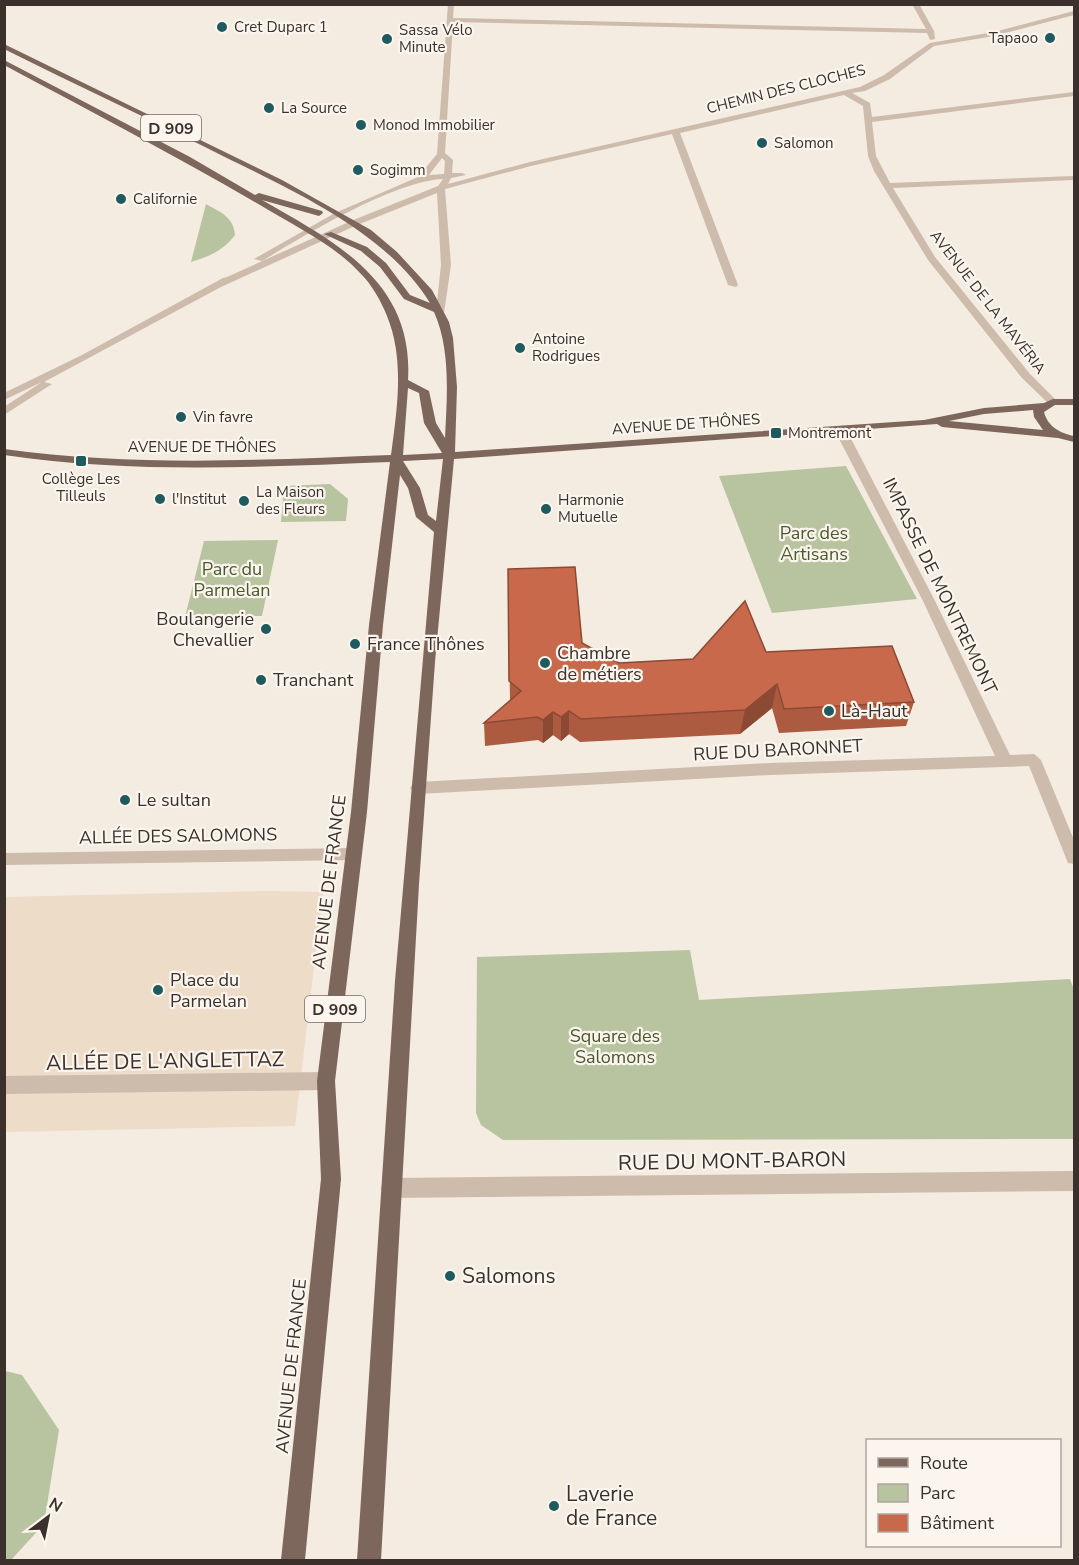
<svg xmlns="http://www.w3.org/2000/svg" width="1079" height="1565" font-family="'Nunito Sans',sans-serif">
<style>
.green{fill:#b8c4a0}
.plaza{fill:#ecdcc8}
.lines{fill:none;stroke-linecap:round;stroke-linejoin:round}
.minor{fill:#cdbbac;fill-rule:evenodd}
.major{fill:#7d675c;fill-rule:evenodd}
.wall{fill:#ac5a40}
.shaded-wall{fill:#8c4a34}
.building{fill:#c8694b;stroke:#8c4a34;stroke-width:1.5}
.poi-dot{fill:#1f5a5e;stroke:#fbf5ee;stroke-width:2}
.labels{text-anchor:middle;stroke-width:4.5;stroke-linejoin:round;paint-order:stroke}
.far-poi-label{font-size:15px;fill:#3b302b;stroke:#fbf5ee;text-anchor:start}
.far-street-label{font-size:15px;fill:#3b302b;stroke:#fbf5ee}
.shield{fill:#fbf5ee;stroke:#756b66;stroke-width:1.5}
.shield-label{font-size:16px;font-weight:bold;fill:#3b302b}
.park-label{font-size:18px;fill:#4a5a2e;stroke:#fbf5ee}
.street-label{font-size:18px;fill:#3b302b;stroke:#fbf5ee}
.poi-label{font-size:18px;fill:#3b302b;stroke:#fbf5ee;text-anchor:start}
.near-street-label{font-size:21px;fill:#3b302b;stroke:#fbf5ee}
.near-poi-label{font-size:21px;fill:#3b302b;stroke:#fbf5ee;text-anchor:start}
</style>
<rect width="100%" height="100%" fill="#f4ebe1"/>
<!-- green -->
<path class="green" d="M206,204C220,212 234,217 235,235C223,251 210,256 191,262Z
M846,466L917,599L772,613L719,476Z
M330,484L348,499L346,521L281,522L284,486Z
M278,540L262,616L185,617L204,541Z
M690,950L699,1000L1070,979L1074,990V1139L503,1140L481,1125L476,1113L477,957Z
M5,1371L22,1375L59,1430L44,1524L11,1560H4Z"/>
<!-- plaza -->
<path class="plaza" d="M267,891L323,892L295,1126L5,1132V897Z"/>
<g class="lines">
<!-- minor -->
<path class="minor" d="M448,4H454L453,18L926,29L912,4H919L934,31L935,39L930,40L927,33L453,22L445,153L453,160L452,173H462L466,175L451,178L448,184L530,162L860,87L884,75L930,43L994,32L1074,11V15L994,36L934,46L890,79L865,91L852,93L870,103L872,117L1074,92V96L872,122L876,156L890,183L1074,176V180L893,188L935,257L1030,374L1058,402L1049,404L1022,378L928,260L874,171L868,156L863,106L844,95L680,133L738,285L736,287L728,285L672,134L531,166L445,189L451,265L444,313L436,311L441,265L437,193L357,225L221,287L44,382L52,384L4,415V407L42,382L4,400V393L82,355L223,278L227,277L351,221L438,186L443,179C394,181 305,235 262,261L254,259L335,213L418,177L437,154ZM442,158L445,161L444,174L429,175Z
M840,426L846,429L935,601L1010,755L1034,754L1041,760L1074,840V864L1068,863L1066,858L1029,766L770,775L418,794L413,792L410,788L413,784L418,782L770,763L995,756L923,601L834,429Z
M353,848L359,849L361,854L359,859L353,860L4,865V853Z
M326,1072L332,1075L335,1081L332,1087L326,1090L4,1094V1076Z
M1074,1171V1191L391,1198L384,1195L381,1188L384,1181L391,1178Z"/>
<!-- major -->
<path class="major" d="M4,44L282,180L371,230L397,252L432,290L449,322L453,338L457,387L455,452L924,420L984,408L1044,403L1053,399H1074V405H1055L1044,412C1048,427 1060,433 1074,436V442L1058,438L942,427L937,424L454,459L435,662L419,884L381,1560H357L395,981L434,532L416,517L408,488L400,475L383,625L367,812L335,1081L341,1179L305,1560H281L321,1179L317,1081L351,812L369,625L390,462C261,467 133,474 4,455V449C133,467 262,460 391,455C397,409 405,360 387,316C381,301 372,285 361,274C334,244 294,226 260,205C176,156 90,111 4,65V60L190,157L255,195L259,193L322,211L323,213L319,216L262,200C335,242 414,281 408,380L429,391L436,423L445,438C447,397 451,350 434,312L404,299L380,267L361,251L324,234L331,232L367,247L386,263L410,295L430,303C385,229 284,187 209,149C141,115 72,83 4,49ZM408,388L419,393L424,423L442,453L403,455ZM1033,410L1034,417L1043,430L949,421L984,414ZM443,459L436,521L428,515L420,488L403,461Z"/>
</g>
<!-- wall -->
<path class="wall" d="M508,569L582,643L619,663L693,659L766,652L914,702L906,726L779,733L772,708L740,734L580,742L569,734L561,741L553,735L543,743L538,740L485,746L484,723L510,701Z"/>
<!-- shaded-wall -->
<path class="shaded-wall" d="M777,684L772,708L740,734L745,710Z
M569,711V734L561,741V717Z
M553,712V735L543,743V720Z"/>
<!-- building -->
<path class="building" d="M575,567L582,643L619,663L693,659L745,601L766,652L892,646L914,702L784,709L777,684L745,710L581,719L569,711L561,717L553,712L543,720L537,717L484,723L521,691L509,681L508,569Z"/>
<!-- markers -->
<g class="poi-dot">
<circle cx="222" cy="27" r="6"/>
<circle cx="1050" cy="38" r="6"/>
<circle cx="387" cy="39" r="6"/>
<circle cx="269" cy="108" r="6"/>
<circle cx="361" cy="125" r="6"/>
<circle cx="762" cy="143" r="6"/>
<circle cx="358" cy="170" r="6"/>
<circle cx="121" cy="199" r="6"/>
<circle cx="520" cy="348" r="6"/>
<circle cx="181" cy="417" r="6"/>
<rect x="770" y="427" width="12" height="12" rx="3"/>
<rect x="75" y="455" width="12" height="12" rx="3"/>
<circle cx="160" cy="499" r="6"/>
<circle cx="244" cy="501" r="6"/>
<circle cx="546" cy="509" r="6"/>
<circle cx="266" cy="629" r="6"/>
<circle cx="355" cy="644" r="6"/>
<circle cx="545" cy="663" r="6"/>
<circle cx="261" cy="680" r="6"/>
<circle cx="829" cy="711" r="6"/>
<circle cx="125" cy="800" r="6"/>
<circle cx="158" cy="990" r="6"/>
<circle cx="450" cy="1276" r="6"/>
<circle cx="554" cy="1506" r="6"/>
</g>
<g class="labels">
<!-- far-poi labels -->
<g class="far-poi-label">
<text x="234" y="32">Cret Duparc 1</text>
<text x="399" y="35">Sassa Vélo<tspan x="399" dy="17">Minute</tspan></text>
<text x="1038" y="43" text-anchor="end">Tapaoo</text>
<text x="281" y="113">La Source</text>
<text x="373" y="130">Monod Immobilier</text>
<text x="774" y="148">Salomon</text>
<text x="370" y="175">Sogimm</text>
<text x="133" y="204">Californie</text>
<text x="532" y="344">Antoine<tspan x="532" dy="17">Rodrigues</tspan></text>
<text x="193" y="422">Vin favre</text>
<text x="788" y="438">Montremont</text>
<text x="81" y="484" text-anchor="middle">Collège Les<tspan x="81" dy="17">Tilleuls</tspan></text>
<text x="256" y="497">La Maison<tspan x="256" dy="17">des Fleurs</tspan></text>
<text x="172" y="504">l'Institut</text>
<text x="558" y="505">Harmonie<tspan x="558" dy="17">Mutuelle</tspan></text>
</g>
<!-- far-street labels -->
<g class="far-street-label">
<text transform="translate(786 89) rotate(-14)" y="5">CHEMIN DES CLOCHES</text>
<text transform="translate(988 302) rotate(52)" y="5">AVENUE DE LA MAVÉRIA</text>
<text transform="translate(686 424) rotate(-4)" y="5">AVENUE DE THÔNES</text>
<text x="202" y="452">AVENUE DE THÔNES</text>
</g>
<!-- shield labels -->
<g class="shield">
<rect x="141" y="115" width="60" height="26" rx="4.5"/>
<rect x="305" y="996" width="60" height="26" rx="4.5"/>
</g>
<g class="shield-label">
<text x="171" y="134">D 909</text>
<text x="335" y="1015">D 909</text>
</g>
<!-- park labels -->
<g class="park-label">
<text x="814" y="539">Parc des<tspan x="814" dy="21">Artisans</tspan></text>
<text x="232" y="575">Parc du<tspan x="232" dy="21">Parmelan</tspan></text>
<text x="615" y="1042">Square des<tspan x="615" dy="21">Salomons</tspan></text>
</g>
<!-- street labels -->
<g class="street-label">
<text transform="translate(940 586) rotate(64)" y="6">IMPASSE DE MONTREMONT</text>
<text transform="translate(778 750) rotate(-3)" y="6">RUE DU BARONNET</text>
<text transform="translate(178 836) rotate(-1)" y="6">ALLÉE DES SALOMONS</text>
<text transform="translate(329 882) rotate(-83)" y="6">AVENUE DE FRANCE</text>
<text transform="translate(291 1366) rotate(-84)" y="6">AVENUE DE FRANCE</text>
</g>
<!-- poi labels -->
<g class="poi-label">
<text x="254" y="625" text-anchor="end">Boulangerie<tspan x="254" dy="21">Chevallier</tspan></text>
<text x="367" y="650">France Thônes</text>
<text x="557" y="659">Chambre<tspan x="557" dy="21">de métiers</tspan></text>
<text x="273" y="686">Tranchant</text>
<text x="841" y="717">Là-Haut</text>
<text x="137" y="806">Le sultan</text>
<text x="170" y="986">Place du<tspan x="170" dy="21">Parmelan</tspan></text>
</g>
<!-- near-street labels -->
<g class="near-street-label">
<text transform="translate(165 1061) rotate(-1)" y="7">ALLÉE DE L'ANGLETTAZ</text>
<text transform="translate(732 1161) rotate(-1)" y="7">RUE DU MONT-BARON</text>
</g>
<!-- near-poi labels -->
<g class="near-poi-label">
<text x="462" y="1283">Salomons</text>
<text x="566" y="1501">Laverie<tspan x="566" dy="24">de France</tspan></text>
</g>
</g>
<!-- border -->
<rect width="1079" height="1565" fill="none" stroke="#3b302b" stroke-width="12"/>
<!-- legend -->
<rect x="866" y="1439" width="195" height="108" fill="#fbf5ee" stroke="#aea6a0" stroke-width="1.5"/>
<rect x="878" y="1458" width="30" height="9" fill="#7d675c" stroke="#aea6a0" stroke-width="1.5"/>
<text x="920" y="1469" font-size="18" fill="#3b302b">Route</text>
<rect x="878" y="1484" width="30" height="18" fill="#b8c4a0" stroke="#aea6a0" stroke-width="1.5"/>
<text x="920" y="1499" font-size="18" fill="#3b302b">Parc</text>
<rect x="878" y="1514" width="30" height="18" fill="#c8694b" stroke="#aea6a0" stroke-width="1.5"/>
<text x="920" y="1529" font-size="18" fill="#3b302b">Bâtiment</text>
<!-- north arrow -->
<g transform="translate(48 1517) rotate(32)" stroke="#fbf5ee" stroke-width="4.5" paint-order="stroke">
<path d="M0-4.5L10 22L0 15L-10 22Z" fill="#3b302b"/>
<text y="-9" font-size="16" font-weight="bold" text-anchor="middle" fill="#3b302b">N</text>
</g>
</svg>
